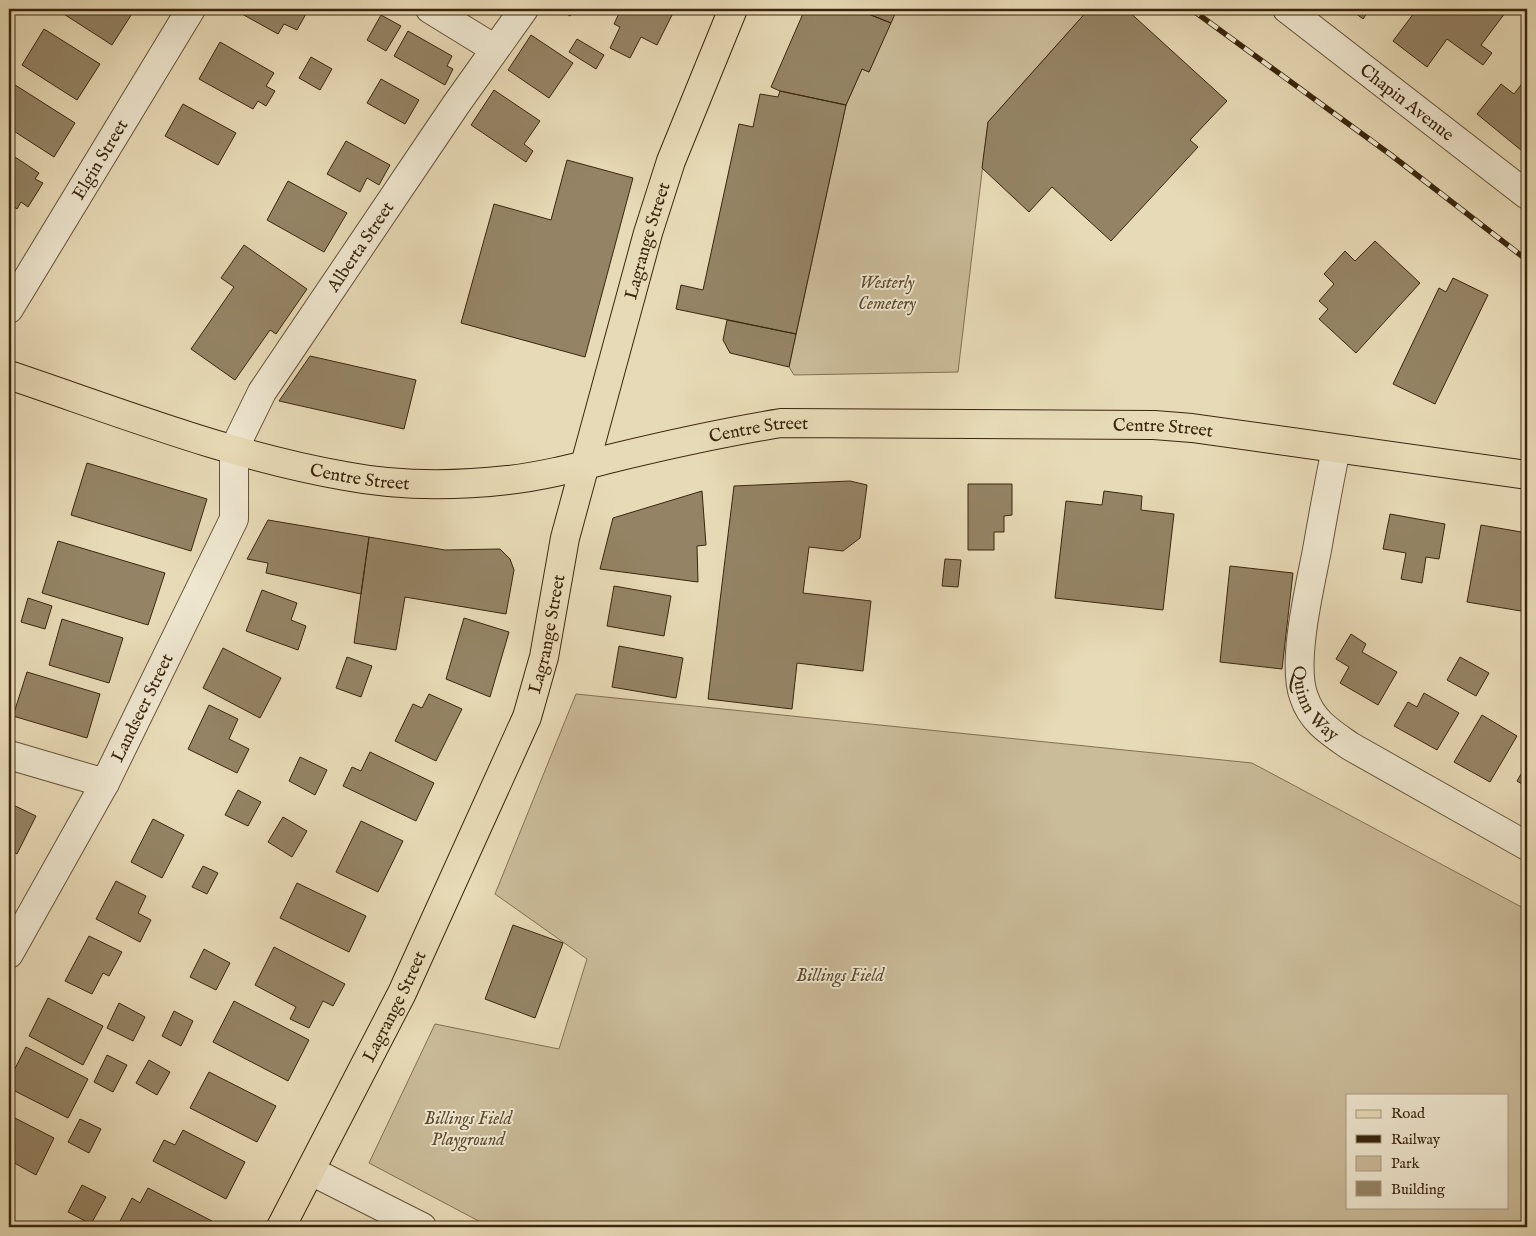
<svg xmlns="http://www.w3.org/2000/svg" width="1536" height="1236" font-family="'IM FELL English',serif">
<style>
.green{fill:#cabb99;stroke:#827053;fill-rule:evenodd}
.building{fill:#948465;stroke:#3a260d}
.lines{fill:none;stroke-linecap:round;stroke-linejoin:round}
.minor-casing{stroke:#655337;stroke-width:30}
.major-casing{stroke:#3a260d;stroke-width:30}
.minor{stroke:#efe7d0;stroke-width:28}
.major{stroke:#e7dab6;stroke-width:28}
.rail-casing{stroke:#3a260d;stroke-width:5.5}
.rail{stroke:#efe7d0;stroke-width:4;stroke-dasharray:11;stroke-linecap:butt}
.labels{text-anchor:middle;stroke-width:4;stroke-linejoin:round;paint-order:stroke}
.street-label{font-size:18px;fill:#3a260d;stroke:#efe7d0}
.park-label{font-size:18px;font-style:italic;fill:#5e4b30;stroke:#efe7d0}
</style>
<rect width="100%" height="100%" fill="#e7dab6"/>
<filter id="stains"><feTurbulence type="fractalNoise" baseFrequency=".004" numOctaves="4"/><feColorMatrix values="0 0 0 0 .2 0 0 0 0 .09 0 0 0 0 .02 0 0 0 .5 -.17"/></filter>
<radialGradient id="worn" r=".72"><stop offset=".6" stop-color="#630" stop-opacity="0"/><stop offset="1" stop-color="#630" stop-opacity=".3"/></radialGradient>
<!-- green -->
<path class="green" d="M884,9H1089L988,122L958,372L794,375L789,367L846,105L862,69L869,72L894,14Z
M576,694L1252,763L1527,910V1227H490L369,1163L435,1024L559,1049L587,959L495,894ZM1347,1095H1507V1207H1347Z"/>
<!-- building -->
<path class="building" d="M56,9H135L112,45Z
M233,9H301L307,12L297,30L284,24L278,34Z
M558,9H574L570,16Z
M621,9H675L657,45L641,37L630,58L610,48L620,27L614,24Z
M805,9H856L891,23L869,72L862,69L846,105L780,91L771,87Z
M856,9H884L895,14L891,23Z
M1089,9H1126L1227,101L1190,140L1198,147L1111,241L1052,187L1029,212L982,168L988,122Z
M1350,9H1370L1363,19Z
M1417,9H1508L1481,45L1492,53L1483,65L1447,39L1427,67L1393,41Z
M381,15L401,26L386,51L367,40Z
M44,29L100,64L77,100L22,65Z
M408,31L452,56L447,66L453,69L445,85L394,56Z
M531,35L573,63L549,98L508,70Z
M577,39L604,55L596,69L569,52Z
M220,42L274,73L266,86L275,91L266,106L258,101L253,109L199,79Z
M311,57L332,69L320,90L299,78Z
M1527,77V155L1477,114L1501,84L1514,94Z
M381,79L419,100L405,124L367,103Z
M12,83L75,123L54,157L9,128V87Z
M494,90L540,121L524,144L533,151L526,162L471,125Z
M780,91L846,105L796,334L676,309L681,285L703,290L739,124L753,127L760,94L778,97Z
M183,104L236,133L218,165L165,136Z
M346,141L390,165L379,185L367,178L360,192L327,174Z
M9,153L39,173L35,179L43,183L28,207L21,202L17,209L9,203Z
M567,160L633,178L585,357L461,323L494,204L551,220Z
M288,181L347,213L324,252L267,220Z
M1375,241L1420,283L1356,353L1319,319L1328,309L1319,301L1334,284L1324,274L1345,251L1355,261Z
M244,245L307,289L276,334L270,330L235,380L191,349L234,287L221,278Z
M1453,278L1488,295L1435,404L1393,384L1439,288L1446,292Z
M727,320L796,334L789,367L730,353L723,340Z
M310,356L416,380L404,429L279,401Z
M87,463L207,499L191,551L71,515Z
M850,481L867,485L860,538L843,551L809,547L803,593L871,601L863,671L797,663L792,709L708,699L734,486Z
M968,484H1012V515L1004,516V532H994V550H968Z
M702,491L706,545L697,546L698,582L600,569L613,518Z
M1104,491L1142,496L1141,510L1174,514L1163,610L1055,598L1066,501L1102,505Z
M1390,514L1445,524L1439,559L1426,557L1422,583L1401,579L1406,553L1383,549Z
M268,520L369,537L361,594L266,573L268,563L247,559Z
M1481,525L1527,533V612L1467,602Z
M369,537L445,550L500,549L510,559L514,570L506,614L405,597L396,650L354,643Z
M58,541L165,573L148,625L42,593Z
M945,559L961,560L958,587L942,586Z
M1230,566L1293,573L1282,669L1220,662Z
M614,586L671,596L664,636L607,626Z
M262,590L297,603L291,620L306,626L298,650L246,631Z
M28,598L52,606L45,629L21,622Z
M464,618L509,632L490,697L446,679Z
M62,619L123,638L109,683L49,665Z
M1351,634L1366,644L1362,652L1397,672L1378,705L1340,683L1349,667L1336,659Z
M619,646L683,658L676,698L612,687Z
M223,648L281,678L260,718L203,688Z
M347,657L372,666L361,697L336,688Z
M1460,657L1489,673L1476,696L1447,680Z
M27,672L100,694L87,738L13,716Z
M1424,693L1459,713L1437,750L1394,726L1408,702L1417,707Z
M429,694L462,709L436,761L395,741L413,704L422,708Z
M209,705L238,719L229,739L249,749L237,773L188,749Z
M1482,715L1517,736L1490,782L1454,762Z
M370,752L434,783L416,821L343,786L352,767L361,771Z
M300,757L327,770L315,795L289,781Z
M1527,764V787L1517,781Z
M238,790L261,802L248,826L225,815Z
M9,803L36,816L17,854L9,850Z
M283,817L307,831L292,857L268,842Z
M153,819L184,835L162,878L131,862Z
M361,821L403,841L378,892L336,872Z
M203,866L218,873L207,894L192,887Z
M116,881L146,896L138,913L151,920L140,942L96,919Z
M297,883L366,916L349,952L280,918Z
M513,925L563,943L535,1018L485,999Z
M89,936L122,952L109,976L103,973L92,994L65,981Z
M274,947L345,984L333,1006L323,1001L309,1028L290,1019L296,1007L255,985Z
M204,949L230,963L216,990L190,977Z
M48,998L103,1026L83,1065L29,1036Z
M234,1001L309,1040L288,1081L213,1042Z
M119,1003L145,1017L133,1041L107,1028Z
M174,1011L193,1021L181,1046L162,1036Z
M26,1047L88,1079L68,1118L9,1088V1080Z
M107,1055L127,1065L113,1092L94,1082Z
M149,1060L170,1072L157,1095L136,1083Z
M209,1072L276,1106L257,1142L190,1108Z
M9,1115L54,1138L36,1175L9,1160Z
M80,1119L101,1129L89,1153L68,1142Z
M183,1130L245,1162L226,1199L153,1161L164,1140L175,1145Z
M82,1185L106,1197L91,1224L68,1212Z
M148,1188L212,1221L208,1227H122L118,1225L132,1198L140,1203Z"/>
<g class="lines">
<defs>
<g id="minor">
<path d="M430,9L495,49"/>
<path id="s1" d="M1287,9L1527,195"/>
<path id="s2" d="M9,309L191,9"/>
<path id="s3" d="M1336,449C1329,482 1323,516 1317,550C1310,587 1291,663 1304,697C1312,721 1330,732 1350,746L1527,846"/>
<path d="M9,755L105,783"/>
<path id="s4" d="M9,954L105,783L234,519V449L262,392L455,106L524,9"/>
<path d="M311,1171L422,1227"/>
</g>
<g id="major">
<path id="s5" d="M9,375C119,412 230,456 345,476C397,486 455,486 508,480C545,476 581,466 617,457C671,444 726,432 781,423L1154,425L1192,428L1527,475"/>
<path id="s6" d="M281,1227L402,993L527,717L544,657L565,538L648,233L671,161L733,9"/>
</g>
</defs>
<!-- minor casing -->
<use href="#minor" class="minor-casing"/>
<!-- major casing -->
<use href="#major" class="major-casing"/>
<!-- minor -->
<use href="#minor" class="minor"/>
<!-- major -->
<use href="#major" class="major"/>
<defs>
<path id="rail" d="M1191,9L1391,155L1527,260"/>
</defs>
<!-- rail casing -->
<use href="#rail" class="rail-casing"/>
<!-- rail -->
<use href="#rail" class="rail"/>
</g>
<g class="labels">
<!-- street labels -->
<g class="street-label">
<text dy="6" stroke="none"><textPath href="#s1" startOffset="152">Chapin Avenue</textPath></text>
<text dy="6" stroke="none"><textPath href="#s2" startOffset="175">Elgin Street</textPath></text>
<text dy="6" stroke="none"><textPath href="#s6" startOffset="1058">Lagrange Street</textPath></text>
<text dy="6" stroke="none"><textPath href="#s4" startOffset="799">Alberta Street</textPath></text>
<text dy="6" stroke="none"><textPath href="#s5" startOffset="1176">Centre Street</textPath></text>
<text dy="6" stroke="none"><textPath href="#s5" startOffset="771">Centre Street</textPath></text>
<text dy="6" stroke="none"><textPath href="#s5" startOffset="366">Centre Street</textPath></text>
<text dy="6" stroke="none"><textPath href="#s6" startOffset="652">Lagrange Street</textPath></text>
<text dy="6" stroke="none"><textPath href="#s3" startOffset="262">Quinn Way</textPath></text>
<text dy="6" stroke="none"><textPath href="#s4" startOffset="280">Landseer Street</textPath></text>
<text dy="6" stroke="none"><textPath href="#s6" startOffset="248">Lagrange Street</textPath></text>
</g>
<!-- park labels -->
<g class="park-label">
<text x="887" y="288">Westerly<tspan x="887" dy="21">Cemetery</tspan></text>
<text x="840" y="981">Billings Field</text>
<text x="468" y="1124">Billings Field<tspan x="468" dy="21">Playground</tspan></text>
</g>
</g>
<!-- margin -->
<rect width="1536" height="1236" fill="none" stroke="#e7dab6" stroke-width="30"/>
<rect x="10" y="10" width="1516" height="1216" fill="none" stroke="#3a260d" stroke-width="2.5"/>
<rect x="15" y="15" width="1506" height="1206" fill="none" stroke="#3a260d"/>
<!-- legend -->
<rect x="1346" y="1094" width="162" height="115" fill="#efe7d0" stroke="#a79a82"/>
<rect x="1356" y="1110" width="25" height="8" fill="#e7dab6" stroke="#a79a82"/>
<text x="1391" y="1118" font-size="15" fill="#3a260d">Road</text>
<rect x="1356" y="1135" width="25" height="8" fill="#3a260d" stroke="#a79a82"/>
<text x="1391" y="1144" font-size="15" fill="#3a260d">Railway</text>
<rect x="1356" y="1156" width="25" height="15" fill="#cabb99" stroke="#a79a82"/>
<text x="1391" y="1168" font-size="15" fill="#3a260d">Park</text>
<rect x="1356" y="1181" width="25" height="15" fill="#948465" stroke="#a79a82"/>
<text x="1391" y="1194" font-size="15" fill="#3a260d">Building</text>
<rect width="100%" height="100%" filter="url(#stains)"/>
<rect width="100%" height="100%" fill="url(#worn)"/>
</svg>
